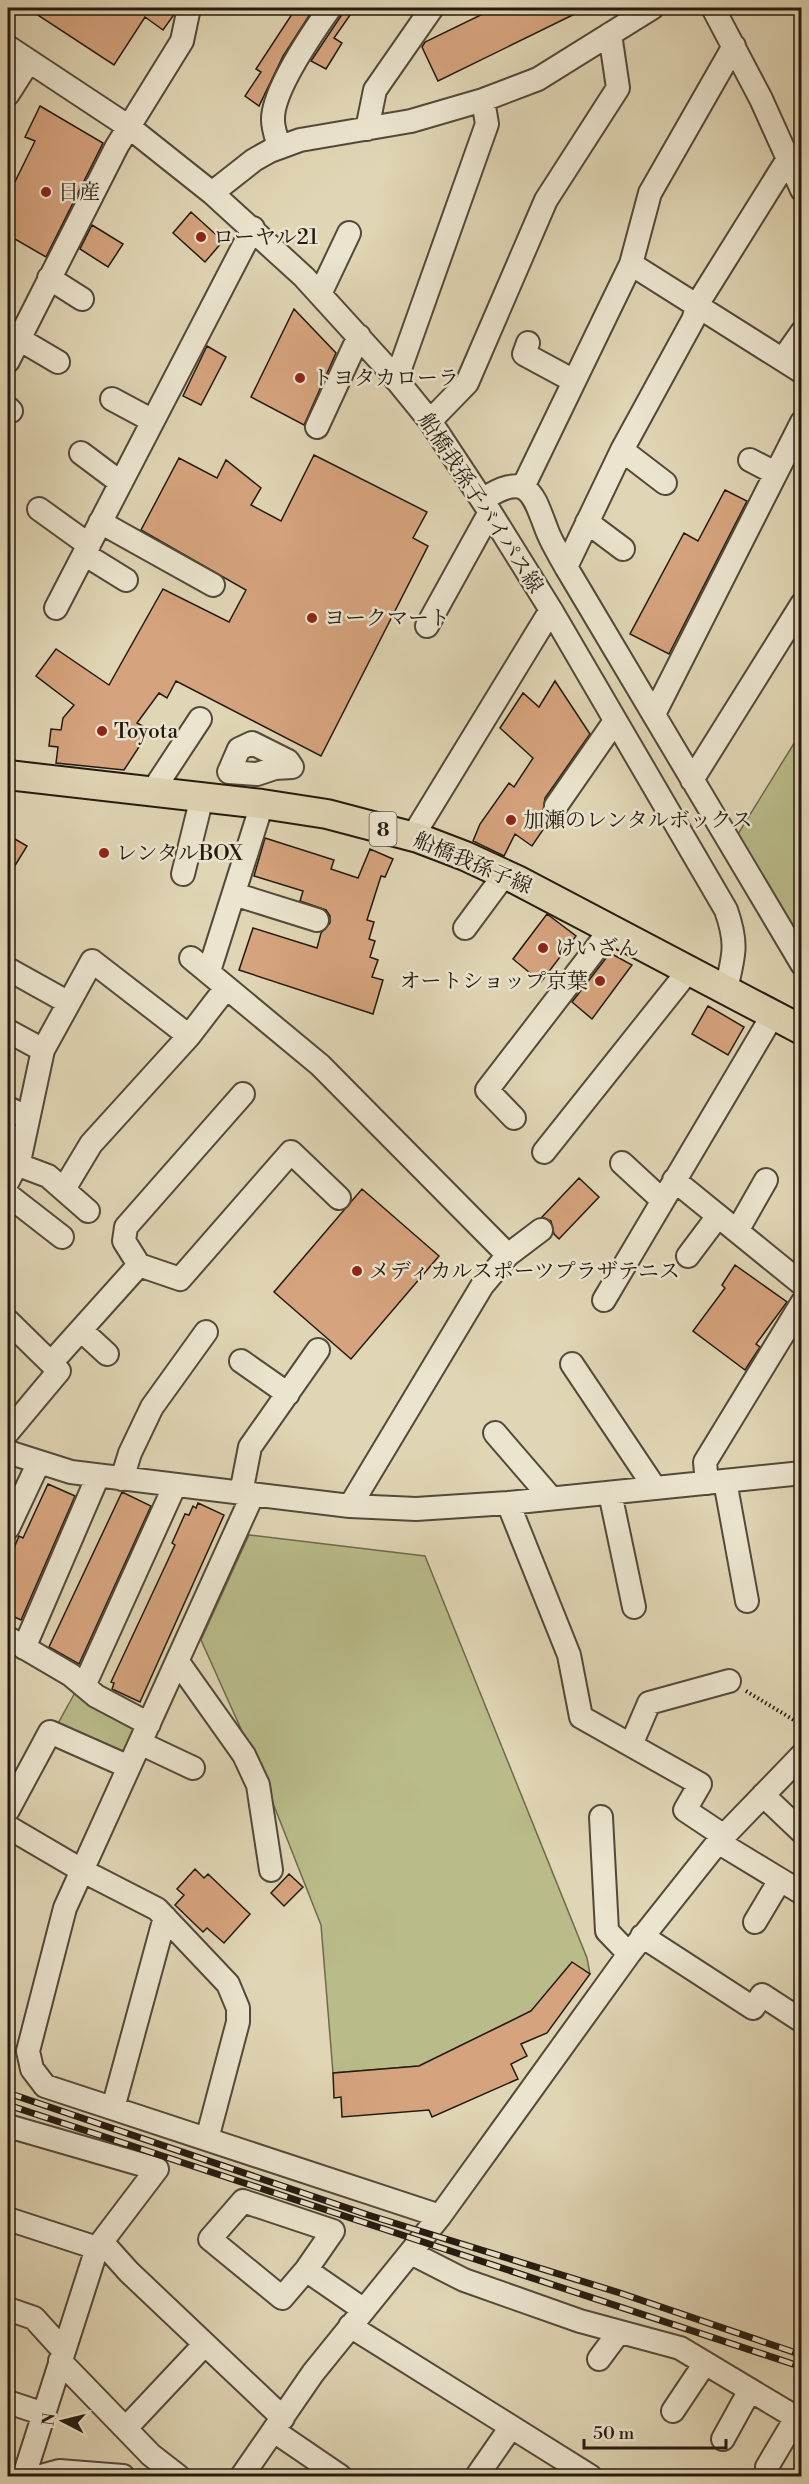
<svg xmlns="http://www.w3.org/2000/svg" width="809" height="2484" font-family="'Libre Bodoni','Noto Serif JP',serif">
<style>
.green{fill:#b9bb89;stroke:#6e6a4c;stroke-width:1.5}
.building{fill:#d5a37d;stroke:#241a10;stroke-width:1.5}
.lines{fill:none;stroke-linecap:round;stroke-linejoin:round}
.minor-casing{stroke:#534939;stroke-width:26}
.major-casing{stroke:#241a10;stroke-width:32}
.path{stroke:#241a10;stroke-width:4;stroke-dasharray:1.5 3;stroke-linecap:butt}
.minor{stroke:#ebe4ce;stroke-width:22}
.major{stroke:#e0d5b4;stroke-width:28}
.rail-casing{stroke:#241a10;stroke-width:7}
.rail{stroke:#ebe4ce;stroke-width:4.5;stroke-dasharray:14;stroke-linecap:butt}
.poi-dot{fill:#8f2418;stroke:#ebe4ce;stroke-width:2}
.labels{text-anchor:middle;stroke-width:5;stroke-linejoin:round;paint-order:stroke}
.shield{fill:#ebe4ce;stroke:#605749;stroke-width:1.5}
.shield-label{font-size:20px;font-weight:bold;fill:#241a10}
.poi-label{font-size:21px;fill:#241a10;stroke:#ebe4ce;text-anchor:start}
.street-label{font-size:21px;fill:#241a10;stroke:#ebe4ce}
</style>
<rect width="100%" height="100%" fill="#e0d5b4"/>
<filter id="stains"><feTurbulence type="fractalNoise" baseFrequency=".00333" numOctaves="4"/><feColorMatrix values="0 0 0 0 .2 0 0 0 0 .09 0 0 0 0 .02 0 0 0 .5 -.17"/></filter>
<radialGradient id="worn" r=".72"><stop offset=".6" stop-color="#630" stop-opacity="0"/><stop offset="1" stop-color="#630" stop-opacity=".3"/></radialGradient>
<!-- green -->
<path class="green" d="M801,732V943L738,834Z
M249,1535L425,1556L587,1958L590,1974L531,2011L419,2066L333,2073L321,1925L263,1778L201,1640Z
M77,1689L141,1726L127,1760L55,1729Z"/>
<!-- building -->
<path class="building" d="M27,8H175L173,16L163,30L145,17L114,65Z
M296,8H314L283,56L259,106L245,96L261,72L256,69Z
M343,8H355L334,38L342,43L326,69L311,61L341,16Z
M495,8H587L438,81L422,47L425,42Z
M40,106L103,143L46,257L8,235V196L35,141L25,137Z
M191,212L223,241L205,262L173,233Z
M92,225L123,244L108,267L80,249Z
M294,309L336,353L304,425L251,397Z
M207,346L226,357L201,405L183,396Z
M314,455L427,512L413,538L428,546L321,756L176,681L167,698L159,693L137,723L150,730L124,770L56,763L58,747L49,746L51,729L61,730L63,718L74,705L36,676L56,649L109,685L163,589L229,622L246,590L141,530L179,458L217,478L226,460L261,488L251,505L281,521Z
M725,490L747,501L669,654L630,634L684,533L698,541Z
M555,681L590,734L545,798L543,811L551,818L532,846L515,834L504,856L473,841L480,824L509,783L514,787L533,758L500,728L523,693L539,707Z
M8,835L27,846L8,877Z
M265,838L334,860L331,869L358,878L370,849L393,859L385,877L381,876L367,920L374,922L369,939L375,941L370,957L378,960L372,977L383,980L373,1014L239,970L253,928L317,948L321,933L330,923V916L326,910L300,901L303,891L254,876Z
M547,914L576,936L541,982L513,959Z
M610,953L632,965L592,1019L572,1002Z
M708,1006L744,1027L728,1055L692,1034Z
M579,1178L599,1197L559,1239L554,1234L551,1221L542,1217Z
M362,1189L439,1256L351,1359L274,1292Z
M735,1265L787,1302L756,1344L760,1347L745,1370L693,1331L725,1288L722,1285Z
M48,1484L75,1496L21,1620L8,1614V1562L19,1536L23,1538Z
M122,1492L151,1506L79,1664L49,1647Z
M198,1503L224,1515L140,1702L112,1689L114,1683L111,1682L175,1545L172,1543L185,1514L189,1515L193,1506L196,1508Z
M195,1869L204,1878L208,1874L250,1914L224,1943L207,1928L203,1932L175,1905L184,1895L177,1889Z
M289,1874L303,1887L284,1906L271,1893Z
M572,1962L590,1974L547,2033L521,2044L527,2056L511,2064L518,2079L432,2117L429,2110L342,2117L341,2097L334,2098L333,2073L419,2066L531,2011Z"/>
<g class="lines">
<defs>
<path id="minor" d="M713,8L761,99L802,190
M8,47L129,127L212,193L304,277L386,367L430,421L490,512L551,610L726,910C738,944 734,955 726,989
M8,94L29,61
M367,129L375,90L432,8
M279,147C277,139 273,129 273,120C272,91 313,32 330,8
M212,193L254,160L270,151L300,140L411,121L483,100L538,79L652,8
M631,264L802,372
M49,278L82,299
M320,294L349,233
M19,339L58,362
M528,343L524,354L574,381
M783,359L802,332
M8,361L117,146L182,41L189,8
M396,380L487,124L483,100
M112,399L153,421
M8,408L11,411
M430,421L467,383L546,200L618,88L610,34
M317,427L359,336
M622,450L665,483
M81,453L121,483
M750,460L775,473
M523,487L631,264L650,193L734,46
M482,500C530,469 533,495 548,533C553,545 560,556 566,567L802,964
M39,509L89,545
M100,522L213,585
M587,522L623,549
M84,554L126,580
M566,567L622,450L693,320L700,300L788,159
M56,608L253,228
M427,626L490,512
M654,714L802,422
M252,743L288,761L292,767L275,768L257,774L229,772L239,749Z
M692,780L802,604
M152,792L200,719
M556,806L615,721
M418,838L419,826L551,610
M183,874L202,797
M234,894L317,920
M465,928L505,874
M191,958L320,1065L508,1255
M210,968L262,804
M8,969L69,1003
M8,1031L43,1050
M243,1094L126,1227L124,1241L139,1265L180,1279L291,1152L339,1198
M8,1108L28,1118
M514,1118L487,1090L611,929
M544,1152L689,970
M622,1163L662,1200
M16,1164L48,1176L88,1211
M674,1180L802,1284
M8,1181L20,1157L43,1050L92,961L189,1036
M64,1189L91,1144L189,1036L226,988
M8,1195L62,1237
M737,1231L766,1180
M688,1256L718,1216
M604,1300L774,1013
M8,1321L59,1371L8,1432
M81,1330L107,1354
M241,1361L288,1394
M51,1363L139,1265
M572,1364L655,1488
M495,1433L551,1498
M8,1452L71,1472L350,1506L416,1509L508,1503L802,1473
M122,1479L130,1453L152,1407L206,1332
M725,1481L747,1601
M707,1483L705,1462L802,1303
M241,1493L250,1447L318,1350
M610,1493L634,1607
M253,1494L65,1908L28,2051L32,2069L45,2086L440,2216
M508,1503L569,1655L581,1717L700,1784L685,1810L724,1836
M350,1506L482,1286L508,1255L541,1230
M8,1528L38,1464
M8,1638L71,1675L96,1696L149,1724
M24,1648L98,1476
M178,1662L244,1755L258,1785L271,1870
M84,1686L175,1485
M140,1743L193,1768
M631,1745L649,1703L729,1681
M763,1795L802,1832
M8,1810L50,1732L129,1767
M601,1817L607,1931L629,1954
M8,1827L83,1871L157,1909L228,1984L238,2008V2022L207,2139
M718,1842L802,1893
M755,1922L780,1880
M642,1936L753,2008L762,1995L802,2021
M113,2108L165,1917
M8,2126L157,2169L97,2248L24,2476
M8,2219L97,2248
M102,2242L129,2272L283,2418
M411,2253L464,2280L580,2321L680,2348L802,2421
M306,2270L333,2231L243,2201L210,2239L282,2298L306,2270L364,2310
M8,2309L34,2318L64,2351
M350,2326L590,2476
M599,2359L619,2332
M60,2361L151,2455L178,2476
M8,2402L44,2414
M673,2411L705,2363
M126,2428L205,2344
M274,2431L340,2476
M723,2439L750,2390
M767,2467L796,2418
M41,2476L59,2471L123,2476
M242,2476L313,2373L440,2216L629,1954L718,1842L802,1755
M477,2476L511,2427"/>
<path id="major" d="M8,775L262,804L327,814L418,838L465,856L517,880L802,1030"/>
</defs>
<!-- minor casing -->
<use href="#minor" class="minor-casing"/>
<!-- major casing -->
<use href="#major" class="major-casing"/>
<!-- path -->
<path class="path" d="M746,1691L802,1725"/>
<!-- minor -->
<use href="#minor" class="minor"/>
<!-- major -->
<use href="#major" class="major"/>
<defs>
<path id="rail" d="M8,2093L368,2215L620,2293L802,2355
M8,2105L802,2367"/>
</defs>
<!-- rail casing -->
<use href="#rail" class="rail-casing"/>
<!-- rail -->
<use href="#rail" class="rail"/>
</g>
<!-- markers -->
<g class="poi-dot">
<circle cx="46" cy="192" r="6"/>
<circle cx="201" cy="237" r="6"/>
<circle cx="300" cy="378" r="6"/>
<circle cx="312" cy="618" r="6"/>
<circle cx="102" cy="731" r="6"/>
<circle cx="511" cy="820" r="6"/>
<circle cx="104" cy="853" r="6"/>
<circle cx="543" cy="948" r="6"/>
<circle cx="600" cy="981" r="6"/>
<circle cx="357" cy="1271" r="6"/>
</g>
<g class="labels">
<!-- shield labels -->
<rect class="shield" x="369.5" y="812" width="27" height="34" rx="4.5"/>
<g class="shield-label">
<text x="383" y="836">8</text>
</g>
<!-- poi labels -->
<g class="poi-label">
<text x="58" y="199">日産</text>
<text x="213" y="244">ローヤル21</text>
<text x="312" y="385">トヨタカローラ</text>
<text x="324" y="625">ヨークマート</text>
<text x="114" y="738">Toyota</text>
<text x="523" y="827">加瀬のレンタルボックス</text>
<text x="116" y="860">レンタルBOX</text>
<text x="555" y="955">けいざん</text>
<text x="588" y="988" text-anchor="end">オートショップ京葉</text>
<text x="369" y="1278">メディカルスポーツプラザテニス</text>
</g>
<!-- street labels -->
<g class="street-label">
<text transform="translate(481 503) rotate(57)" y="7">船橋我孫子バイパス線</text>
<text transform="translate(473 863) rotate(23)" y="7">船橋我孫子線</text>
</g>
</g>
<!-- margin -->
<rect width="809" height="2484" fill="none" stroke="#e0d5b4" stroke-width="30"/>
<rect x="9" y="9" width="791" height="2466" fill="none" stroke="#241a10" stroke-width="3"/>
<rect x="15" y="15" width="779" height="2454" fill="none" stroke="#241a10" stroke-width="1.5"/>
<!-- north arrow -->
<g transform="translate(63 2421) rotate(277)" stroke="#ebe4ce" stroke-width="4.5" paint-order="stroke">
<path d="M0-4.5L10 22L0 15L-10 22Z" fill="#241a10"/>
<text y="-9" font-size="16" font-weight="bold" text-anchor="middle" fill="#241a10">N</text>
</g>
<!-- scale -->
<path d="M584 2439v9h142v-9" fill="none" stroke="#241a10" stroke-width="3"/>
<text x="593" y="2439" font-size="18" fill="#241a10" stroke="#ebe4ce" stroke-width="4.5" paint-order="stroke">50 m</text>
<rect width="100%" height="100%" filter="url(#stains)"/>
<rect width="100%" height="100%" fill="url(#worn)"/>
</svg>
